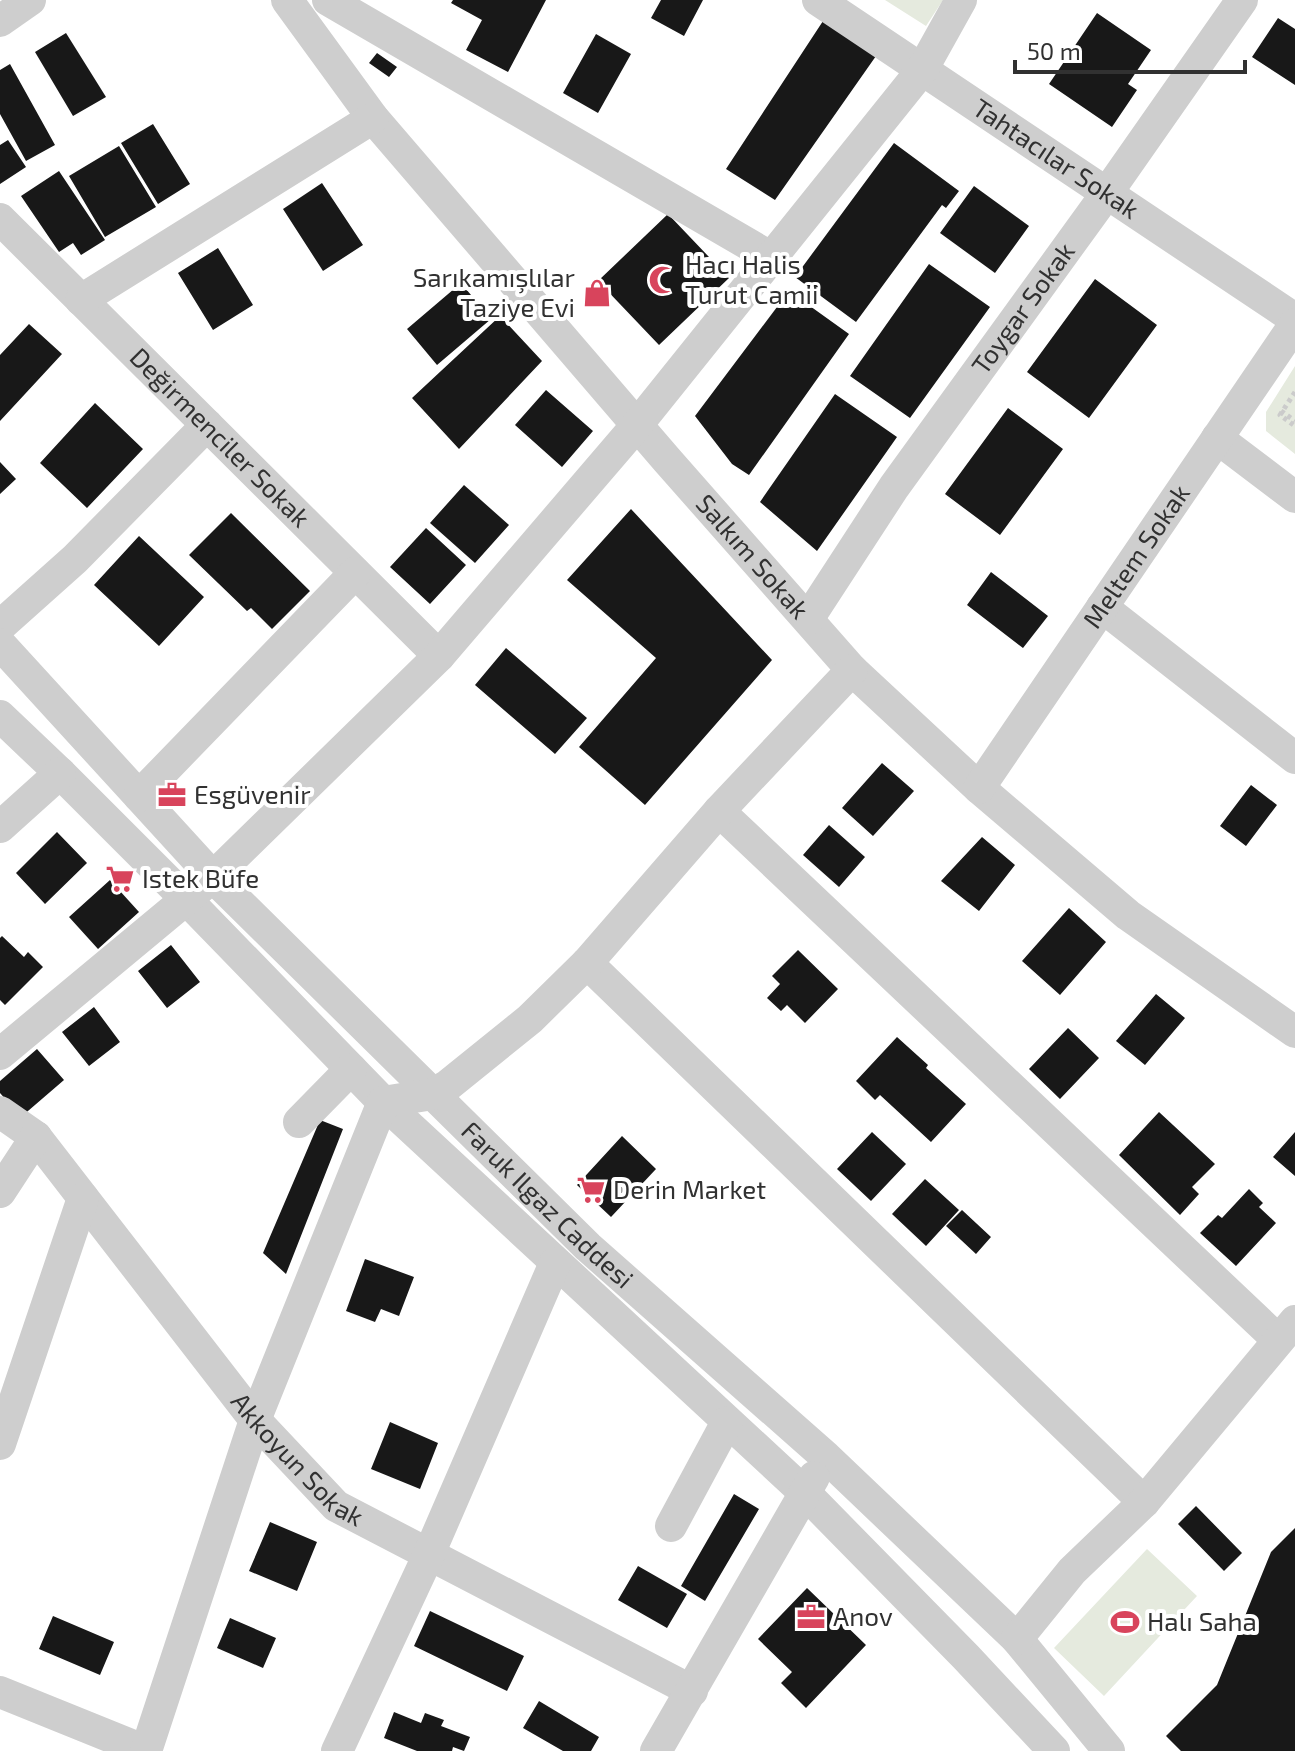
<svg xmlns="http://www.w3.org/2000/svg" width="1295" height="1751" font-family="'Exo 2',sans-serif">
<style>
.green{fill:#e5eade}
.building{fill:#181818}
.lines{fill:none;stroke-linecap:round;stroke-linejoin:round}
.path{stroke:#cbcbcb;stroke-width:5;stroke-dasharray:4 4;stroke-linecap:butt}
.minor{stroke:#cecece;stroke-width:32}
.labels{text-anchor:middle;stroke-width:8;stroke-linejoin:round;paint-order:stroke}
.street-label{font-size:26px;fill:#313131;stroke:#fff}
.poi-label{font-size:26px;fill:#313131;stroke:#fff;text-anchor:start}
</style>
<rect width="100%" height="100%" fill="#fff"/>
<!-- green -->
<path class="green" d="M885,0H943L926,26Z
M1295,366V454L1266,431V412Z
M1147,1549L1197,1596L1104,1696L1054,1648Z"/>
<!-- building -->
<path class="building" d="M453,0H546L508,72L466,50L482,20L451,3Z
M661,0H703L684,36L651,18Z
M1097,13L1151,50L1128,84L1137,90L1112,127L1049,84Z
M1278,18L1295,29V85L1252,57Z
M823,21L876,56L775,200L726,169Z
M66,33L106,97L73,116L35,52Z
M596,34L631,54L598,113L563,93Z
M377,53L397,67L389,77L369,63Z
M10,64L55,145L26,161L0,114V70Z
M153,124L190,184L158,204L121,143Z
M8,140L26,167L0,184V145Z
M894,143L959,191L946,208L942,205L856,322L795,277Z
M119,146L156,207L105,237L69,176Z
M59,171L105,240L81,255L73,243L59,252L21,196Z
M322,183L363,245L323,271L283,209Z
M974,186L1029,226L995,273L940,233Z
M668,214L729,278L659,345L598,281Z
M218,248L253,305L213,330L178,273Z
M929,264L990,307L910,418L850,376Z
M1095,279L1157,325L1089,418L1027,372Z
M461,283L491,319L437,365L407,329Z
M789,291L849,334L749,475L732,464L695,416Z
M500,316L542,361L459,449L412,398Z
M29,324L62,354L0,421V355Z
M546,390L593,431L562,467L515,425Z
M835,394L897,437L817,551L760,502Z
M95,403L143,449L87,508L40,463Z
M1008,408L1063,449L1000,535L945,494Z
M0,462L16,479L0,494Z
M464,485L509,525L475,563L430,523Z
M631,509L772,660L645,805L579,747L656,658L567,580Z
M231,513L310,591L272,629L251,608L247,611L189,555Z
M426,528L466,565L430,604L390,567Z
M139,536L204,597L159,646L94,585Z
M991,572L1048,616L1023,648L967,605Z
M506,648L587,718L555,754L475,685Z
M882,763L914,791L873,836L842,808Z
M1251,785L1277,805L1246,846L1220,826Z
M829,825L865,857L839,887L803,855Z
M57,832L87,863L45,904L16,873Z
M982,837L1015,865L979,911L941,881Z
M110,880L139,912L98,949L69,917Z
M1069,908L1106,942L1060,995L1022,961Z
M2,936L24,957L28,952L43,967L5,1005L0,1000V938Z
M171,945L200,982L167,1008L138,971Z
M798,950L838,989L805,1023L787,1005L781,1011L767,998L780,984L772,976Z
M1156,994L1185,1018L1145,1065L1116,1041Z
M94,1007L120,1042L89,1066L62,1032Z
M1068,1028L1099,1058L1060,1099L1029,1069Z
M897,1037L928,1065L926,1068L966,1104L931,1142L880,1095L875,1100L856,1081Z
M37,1049L64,1080L21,1117L0,1093V1081Z
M1159,1112L1215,1164L1192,1187L1199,1194L1180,1215L1119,1155Z
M320,1120L343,1129L286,1274L263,1253Z
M872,1132L906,1164L871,1201L837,1169Z
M1295,1132V1176L1273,1157Z
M622,1136L656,1169L611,1217L577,1185Z
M925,1179L959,1210L926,1246L892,1214Z
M1249,1189L1263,1203L1259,1207L1276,1223L1236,1266L1200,1233L1218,1215L1222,1218Z
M962,1210L991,1237L976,1254L946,1226Z
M365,1259L414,1277L399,1316L381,1309L375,1322L346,1311Z
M390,1422L438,1443L420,1489L371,1469Z
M734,1494L759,1509L705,1601L681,1586Z
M1196,1506L1242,1553L1224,1571L1178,1524Z
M270,1522L317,1542L297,1591L249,1571Z
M1295,1528V1751H1181L1166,1736L1217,1685L1271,1552Z
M638,1566L687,1594L667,1628L618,1600Z
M807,1588L866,1645L806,1708L781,1683L792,1672L758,1639Z
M430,1611L524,1656L507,1691L414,1646Z
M53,1616L114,1642L100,1675L39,1649Z
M230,1618L276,1638L263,1668L217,1648Z
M539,1701L599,1737L591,1751H563L523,1728Z
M394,1712L421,1723L425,1713L444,1720L441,1726L470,1737L464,1751L453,1747L452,1751H417L384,1738Z"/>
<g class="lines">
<!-- path -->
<path class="path" d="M1295,392L1280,415L1295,426
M1281,411L1295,421"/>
<!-- minor -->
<g class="minor">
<path id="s1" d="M287,0L373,118L667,460L852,670L979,788L1128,915L1295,1032"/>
<path d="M328,0L772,258"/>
<path id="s2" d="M818,0L1295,319"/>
<path d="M0,21L30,0"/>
<path id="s3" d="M0,219L439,656"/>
<path d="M81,300L373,118"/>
<path d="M1217,438L1295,497"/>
<path d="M1102,607L1295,758"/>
<path id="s4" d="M808,619L894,487L1107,193L1242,0"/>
<path d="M0,626L75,559L207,425"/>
<path id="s5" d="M0,644L213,877L588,1247L826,1457L1017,1639L1109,1751"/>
<path d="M0,716L60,773L186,899L383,1102L805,1493L966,1657L1054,1751"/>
<path id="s6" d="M979,788L1295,324"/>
<path d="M139,796L355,573"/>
<path d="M719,811L1278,1340"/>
<path d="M0,827L60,773"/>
<path d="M587,963L1144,1502"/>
<path d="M0,1054L213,877L439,656L637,425L922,70L961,0"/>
<path id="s7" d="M0,1112L36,1137L255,1420L336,1506L692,1691"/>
<path d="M299,1122L351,1069"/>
<path d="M0,1192L36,1137"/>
<path d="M0,1444L83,1198"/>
<path d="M671,1526L727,1422"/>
<path d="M1017,1639L1072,1571L1144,1502L1295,1321"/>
<path d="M0,1692L146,1751"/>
<path d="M146,1751L255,1420L383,1102L433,1094L447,1086L530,1019L587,963L719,811L852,670"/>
<path d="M337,1751L429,1554L555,1263"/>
<path d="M656,1751L814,1477"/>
</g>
</g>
<!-- icons -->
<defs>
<symbol id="mosque-bare" viewBox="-9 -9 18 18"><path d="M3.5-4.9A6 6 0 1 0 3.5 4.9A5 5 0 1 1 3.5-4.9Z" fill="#d8445c" stroke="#fff" stroke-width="2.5" paint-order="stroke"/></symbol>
<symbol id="shop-bare" viewBox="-9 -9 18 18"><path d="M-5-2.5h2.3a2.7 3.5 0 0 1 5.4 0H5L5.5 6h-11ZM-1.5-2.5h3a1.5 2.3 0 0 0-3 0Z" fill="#d8445c" stroke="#fff" stroke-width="2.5" paint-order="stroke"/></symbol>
<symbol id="office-bare" viewBox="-9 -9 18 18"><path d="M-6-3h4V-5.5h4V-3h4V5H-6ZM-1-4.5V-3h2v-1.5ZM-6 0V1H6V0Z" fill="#d8445c" stroke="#fff" stroke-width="2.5" paint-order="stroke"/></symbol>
<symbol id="supermarket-bare" viewBox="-9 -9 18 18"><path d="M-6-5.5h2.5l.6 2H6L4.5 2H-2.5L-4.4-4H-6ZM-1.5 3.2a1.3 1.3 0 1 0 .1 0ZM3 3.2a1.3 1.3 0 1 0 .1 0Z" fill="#d8445c" stroke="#fff" stroke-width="2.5" paint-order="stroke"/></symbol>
<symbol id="stadium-bare" viewBox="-9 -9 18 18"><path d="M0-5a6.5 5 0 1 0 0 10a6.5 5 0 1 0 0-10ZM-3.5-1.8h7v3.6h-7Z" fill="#d8445c" stroke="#fff" stroke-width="2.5" paint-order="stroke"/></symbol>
</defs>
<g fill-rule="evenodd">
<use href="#mosque-bare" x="643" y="260" width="40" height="40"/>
<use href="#shop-bare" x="577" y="273" width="40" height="40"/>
<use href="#office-bare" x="152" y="775" width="40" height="40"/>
<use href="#supermarket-bare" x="100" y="859" width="40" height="40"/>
<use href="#supermarket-bare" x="571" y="1170" width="40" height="40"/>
<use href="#office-bare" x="791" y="1597" width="40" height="40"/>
<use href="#stadium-bare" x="1105" y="1602" width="40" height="40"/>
</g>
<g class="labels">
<!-- street labels -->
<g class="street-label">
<text dy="9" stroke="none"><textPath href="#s2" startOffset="286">Tahtacılar Sokak</textPath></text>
<text dy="9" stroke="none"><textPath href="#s4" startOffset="378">Toygar Sokak</textPath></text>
<text dy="9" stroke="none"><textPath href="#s3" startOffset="310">Değirmenciler Sokak</textPath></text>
<text dy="9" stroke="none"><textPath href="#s1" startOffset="726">Salkım Sokak</textPath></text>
<text dy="9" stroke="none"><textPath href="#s6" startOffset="280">Meltem Sokak</textPath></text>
<text dy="9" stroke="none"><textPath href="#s5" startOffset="784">Faruk Ilgaz Caddesi</textPath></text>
<text dy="9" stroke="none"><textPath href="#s7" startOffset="460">Akkoyun Sokak</textPath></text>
</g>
<!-- poi labels -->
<g class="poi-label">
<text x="685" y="274">Hacı Halis<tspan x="685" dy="30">Turut Camii</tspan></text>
<text x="575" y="287" text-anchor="end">Sarıkamışlılar<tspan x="575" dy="30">Taziye Evi</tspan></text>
<text x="194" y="804">Esgüvenir</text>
<text x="142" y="888">Istek Büfe</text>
<text x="613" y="1199">Derin Market</text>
<text x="833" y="1626">Anov</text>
<text x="1147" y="1631">Halı Saha</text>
</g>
</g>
<!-- scale -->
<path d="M1015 60v12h230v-12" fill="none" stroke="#313131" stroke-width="4"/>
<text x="1027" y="60" font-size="24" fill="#313131" stroke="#ffffff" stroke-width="6" paint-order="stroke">50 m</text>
</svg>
